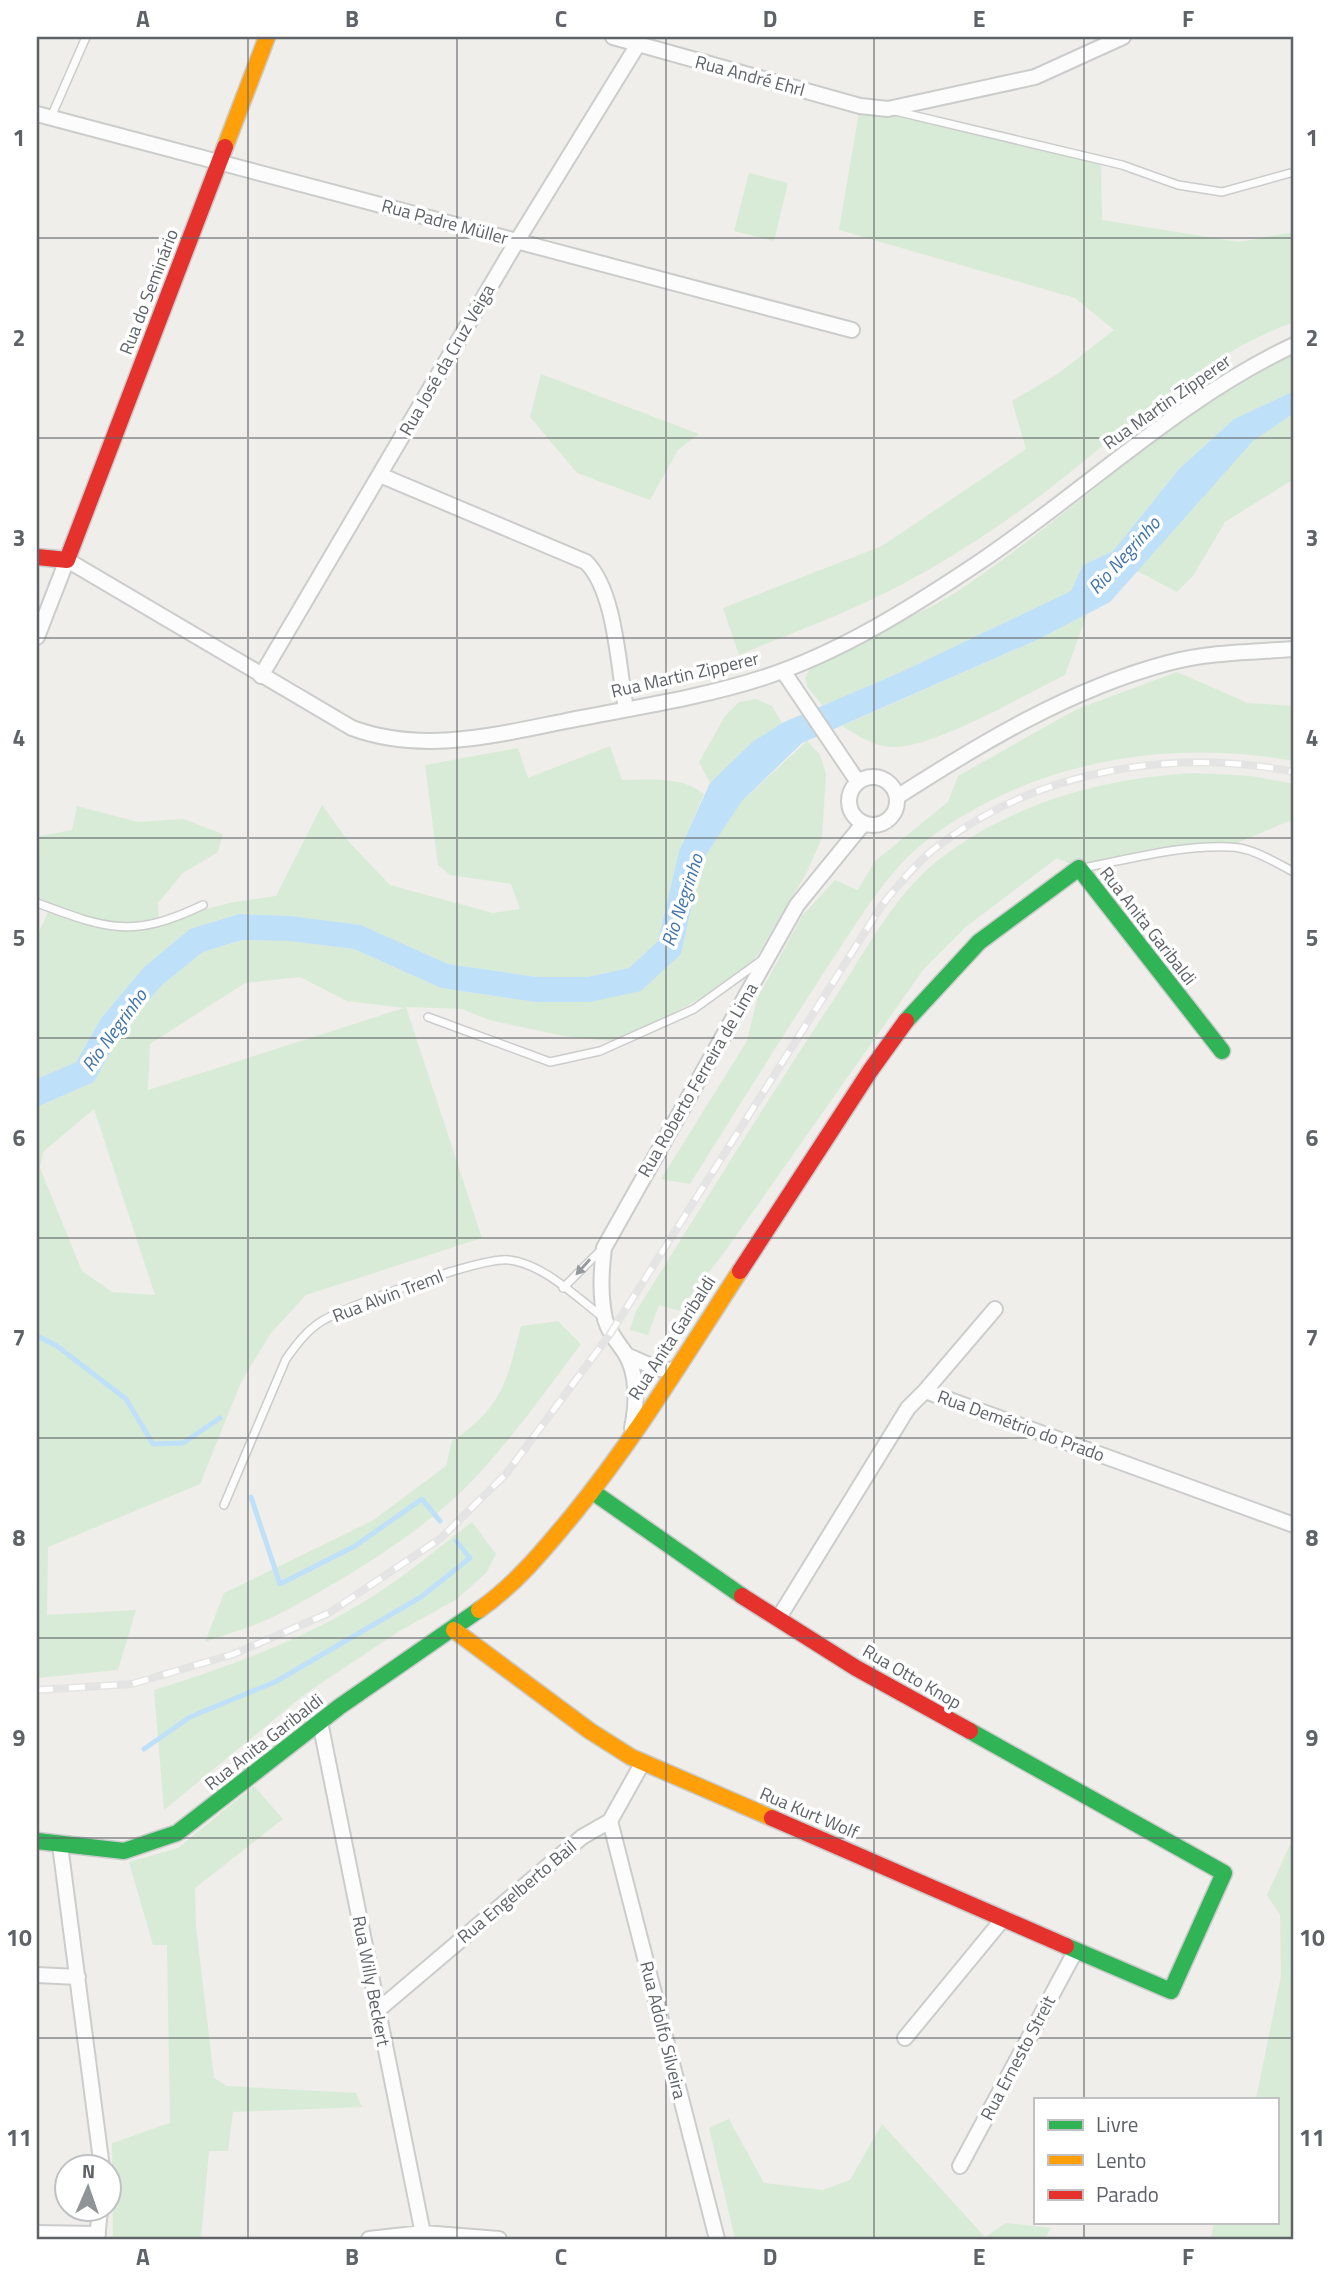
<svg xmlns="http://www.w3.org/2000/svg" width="1331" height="2276" font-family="'Titillium Web',sans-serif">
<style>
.green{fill:#d8ebd6;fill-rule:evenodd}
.water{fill:#bfe0f9}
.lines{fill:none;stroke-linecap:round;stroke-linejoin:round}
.stream{stroke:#bfe0f9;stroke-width:5}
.lane-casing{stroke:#cbcccc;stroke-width:10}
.street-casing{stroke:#cbcccc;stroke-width:18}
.fast-casing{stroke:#cacacb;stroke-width:19}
.slow-casing{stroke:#cacacb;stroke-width:19}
.jam-casing{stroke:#cacacb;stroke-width:19}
.lane{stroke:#fdfcfc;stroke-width:7}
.street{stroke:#fdfcfc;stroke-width:14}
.fast{stroke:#30b455;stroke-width:16}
.slow{stroke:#ff9f0a;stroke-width:16}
.jam{stroke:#e5322d;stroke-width:16}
.rail-casing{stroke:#e4e4e4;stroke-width:8}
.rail{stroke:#fff;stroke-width:5;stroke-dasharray:16;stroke-linecap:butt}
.oneway{fill:#96999c}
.grid{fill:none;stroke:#5f6368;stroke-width:2;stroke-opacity:0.55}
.labels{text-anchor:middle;stroke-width:7;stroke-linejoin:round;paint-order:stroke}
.street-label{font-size:18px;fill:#5f6368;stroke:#fff}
.water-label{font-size:19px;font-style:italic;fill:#4174aa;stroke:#fff}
.neatline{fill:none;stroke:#5f6368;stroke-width:2.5}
.grid-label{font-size:23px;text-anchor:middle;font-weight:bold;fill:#5f6368}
</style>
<rect width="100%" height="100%" fill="#efeeea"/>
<!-- green -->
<path class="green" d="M860,106L1101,160L1102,220L1239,242L1294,232V322C1183,362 1104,454 1008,519C972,544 934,568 895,588C845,614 791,633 739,655L723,608L882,546L1026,449L1012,401L1059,373L1114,330L1075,298L839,230Z
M749,173L788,183L774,241L734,231Z
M1294,355V391L1234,419L1179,469L1113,551L1083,565L1072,591L899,673L823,706L808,688L805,678L810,668C857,637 914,620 961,589C1074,514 1170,413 1294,355Z
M541,374L699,434L678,450L650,500L577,473L530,417Z
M1294,413V479L1225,522L1193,576L1177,592L1137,571L1253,440Z
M1087,614L1065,675C1027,694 936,746 896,747C875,748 859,736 842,726L1037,640Z
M1177,672L1248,703L1294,706V761C1167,738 1032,761 927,840C887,871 860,919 832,960C784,1034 737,1109 690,1184L661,1179L747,1041L757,999L802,916L835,880L858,890L875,861L948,802L958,776L1077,709Z
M756,699L772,706L782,723L752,742L710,783L699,762L725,716L739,702Z
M807,741L820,755L826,774L822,838L807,872L747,972L622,1042L563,1036L489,1020L462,1009L406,1007L482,1238L306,1295L271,1333L241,1382L200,1484L48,1547L47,1615L136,1610L118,1670L37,1678V1107L94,1082L122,1031L162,985L203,952L243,940L289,941L354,949L441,988L535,1002H590L681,954L702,861L742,801ZM300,977L347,1001L404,1008L148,1090L150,1044L245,983ZM94,1109L155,1295L112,1292L82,1271L40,1168L43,1152Z
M610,746L622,780C651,780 681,776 704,794L679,851L658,941L629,968L587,977H537L448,964L361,925L291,916L239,914L190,929L144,967L102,1017L76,1062L37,1079V936L50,908L37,903L40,836L72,830L77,806L138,822L183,819L223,834L218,852L183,873L158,903L159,922L229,903L276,896L322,805L349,842L390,885L493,913L520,909L511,884L450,875L438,865L425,765L518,748L528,778Z
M1193,773L1252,776L1294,784V823L1289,821L1230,846L1153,854L1079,868L1057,858L967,926L923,970L726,1250L679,1311L659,1305L648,1335L630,1330L636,1311C703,1205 769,1097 838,993C868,947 896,892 941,858C1013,803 1103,778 1193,773Z
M558,1321L581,1344C545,1392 510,1442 468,1485C421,1533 339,1583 279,1614C256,1626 229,1633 205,1642L224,1593L372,1521L446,1466L452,1441C502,1407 507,1382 521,1326Z
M472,1522L496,1554L487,1572L457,1599L401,1630L305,1694L164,1810L154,1690C227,1667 300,1641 365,1601C403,1578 437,1549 472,1522Z
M254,1786L283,1819L195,1888L196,1926L214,2078L227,2086L356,2093L362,2107L233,2112L228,2151H209L201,2239H113L112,2143L170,2123L167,1945H153L129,1862L178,1848Z
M1294,1836V2239H1211L1214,2222H1277V2099H1256L1281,1976L1280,1915L1267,1895Z
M729,2119L764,2183L823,2190L850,2180L882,2124L985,2237L1006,2223L1051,2228L1045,2239H735L709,2128Z"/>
<!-- water -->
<path class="water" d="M1294,391V413L1253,441L1110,602L1037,640L802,743L742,801L702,861L681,954L641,991L590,1002H535L441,988L354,949L289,941L242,940L203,952L162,985L122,1031L94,1082L37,1107V1079L76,1062L102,1017L144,967L190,929L239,914L291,916L361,925L448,964L537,977H587L629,968L658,941L679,851L710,783L752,742L782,723L899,673L1071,591L1083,565L1113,551L1179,469L1234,419Z"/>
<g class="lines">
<!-- stream -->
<path class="stream" d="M37,1336L57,1346L126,1399L153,1444L183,1443L220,1418
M251,1497L280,1584L355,1546L422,1499L440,1521
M144,1749L190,1717L275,1682L421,1597L470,1558L456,1541"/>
<defs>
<path id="lane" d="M895,111L1122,165L1178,185L1222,192L1294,172
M51,117L86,37
M1083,868C1130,859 1180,845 1229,847C1252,847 1274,862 1294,872
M37,903C107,929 132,939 203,905
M428,1017L550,1062L600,1051L694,1009L762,960
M563,1288L602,1249
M224,1505L286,1359C296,1345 307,1330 322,1321C349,1305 481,1257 509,1260C544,1264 577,1298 604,1318"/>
<path id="street" d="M613,37L860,106L888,109L1035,77L1123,37
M37,114L852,330
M380,475L586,562C616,592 618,667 626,709
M37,637L67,560L352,728C422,754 496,735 566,721C631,708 700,698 762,678C840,653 914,606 981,561C1086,490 1179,399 1294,345
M783,671L858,782
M261,676L517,241L637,46
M849 801a24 24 0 1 1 48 0a24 24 0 1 1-48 0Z
M897,797C981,743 1070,689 1168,663C1209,652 1252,652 1294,649
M626,1355L658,1369L676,1370
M925,1391L995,1309
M632,1428C637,1404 638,1374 625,1353C617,1341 609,1333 605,1319C600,1296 601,1271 604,1248L797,905L863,824
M778,1619L908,1408L925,1391L1294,1525
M320,1722L424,2239
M610,1821L717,2239
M60,1845L102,2168
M37,1975L78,1977
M377,2011L582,1837L610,1821L643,1762
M905,2038L1003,1919
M960,2166L1076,1950
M37,2233L98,2234
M97,2239L100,2210
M369,2239L423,2233L499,2239"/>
<path id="fast" d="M906,1021L979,942L1079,868L1222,1051
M593,1492L742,1596
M970,1731L1224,1873L1171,1991L1066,1946
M37,1841L124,1851L177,1833L339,1707L479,1610"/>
<path id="slow" d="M225,147L267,37
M479,1610C516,1584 543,1551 572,1516C635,1439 686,1354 740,1271
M454,1630L590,1731L631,1757L772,1818"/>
<path id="jam" d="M37,557L67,560L225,147
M740,1271L870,1071L906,1021
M742,1596L856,1668L970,1731
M772,1818L1066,1946"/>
</defs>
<!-- lane casing -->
<use href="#lane" class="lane-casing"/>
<!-- street casing -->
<use href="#street" class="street-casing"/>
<!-- fast casing -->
<use href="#fast" class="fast-casing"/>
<!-- slow casing -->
<use href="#slow" class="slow-casing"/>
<!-- jam casing -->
<use href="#jam" class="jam-casing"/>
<!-- lane -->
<use href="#lane" class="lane"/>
<!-- street -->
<use href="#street" class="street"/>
<!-- fast -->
<use href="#fast" class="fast"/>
<!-- slow -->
<use href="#slow" class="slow"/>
<!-- jam -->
<use href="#jam" class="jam"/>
<defs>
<path id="rail" d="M37,1690L132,1684L234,1654L329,1613L441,1538L506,1474L610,1334L882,905C898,886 914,865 933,850C1032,771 1172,747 1294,772"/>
</defs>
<!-- rail casing -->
<use href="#rail" class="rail-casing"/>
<!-- rail -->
<use href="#rail" class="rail"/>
</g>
<!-- one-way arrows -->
<defs><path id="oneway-solid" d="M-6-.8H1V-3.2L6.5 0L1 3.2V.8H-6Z" transform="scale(1.75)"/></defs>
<use class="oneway" href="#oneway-solid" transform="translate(583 1267) rotate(132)"/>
<!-- grid -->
<path class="grid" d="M248,37V2239M457,37V2239M666,37V2239M874,37V2239M1084,37V2099M37,238H1294M37,438H1294M37,638H1294M37,838H1294M37,1038H1294M37,1238H1294M37,1438H1294M37,1638H1294M37,1838H1294M37,2038H1294M1084,2222V2239"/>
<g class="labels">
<!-- street labels -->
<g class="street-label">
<text transform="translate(750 76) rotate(15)" y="6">Rua André Ehrl</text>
<text transform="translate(445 222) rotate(15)" y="6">Rua Padre Müller</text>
<text transform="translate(149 292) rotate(-69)" y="6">Rua do Seminário</text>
<text transform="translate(447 360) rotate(-60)" y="6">Rua José da Cruz Veiga</text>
<text transform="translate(1167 402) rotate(-35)" y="6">Rua Martin Zipperer</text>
<text transform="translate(685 675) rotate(-13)" y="6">Rua Martin Zipperer</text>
<text transform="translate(1148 926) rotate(52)" y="6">Rua Anita Garibaldi</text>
<text transform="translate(698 1080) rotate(-60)" y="6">Rua Roberto Ferreira de Lima</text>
<text transform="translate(388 1296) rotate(-21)" y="6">Rua Alvin Treml</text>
<text transform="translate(672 1338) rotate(-57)" y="6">Rua Anita Garibaldi</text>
<text transform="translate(1021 1426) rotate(20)" y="6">Rua Demétrio do Prado</text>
<text transform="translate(912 1677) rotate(30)" y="6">Rua Otto Knop</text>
<text transform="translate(264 1742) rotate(-38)" y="6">Rua Anita Garibaldi</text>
<text transform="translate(809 1813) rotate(23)" y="6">Rua Kurt Wolf</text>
<text transform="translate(517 1892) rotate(-40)" y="6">Rua Engelberto Bail</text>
<text transform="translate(371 1981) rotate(79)" y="6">Rua Willy Beckert</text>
<text transform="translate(663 2030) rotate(76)" y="6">Rua Adolfo Silveira</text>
<text transform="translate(1018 2058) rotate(-62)" y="6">Rua Ernesto Streit</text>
</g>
<!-- water labels -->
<g class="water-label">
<text transform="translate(1124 555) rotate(-48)" y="7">Rio Negrinho</text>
<text transform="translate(682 900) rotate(-72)" y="7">Rio Negrinho</text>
<text transform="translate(114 1030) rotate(-54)" y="7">Rio Negrinho</text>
</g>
</g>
<!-- border -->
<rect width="1331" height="2276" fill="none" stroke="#ffffff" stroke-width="77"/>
<!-- legend -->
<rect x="1034" y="2098" width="245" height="126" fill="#ffffff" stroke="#bfc1c3" stroke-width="2"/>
<rect x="1048" y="2120" width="35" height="10" fill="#30b455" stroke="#bfc1c3" stroke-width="2"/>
<text x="1096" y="2132" font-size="21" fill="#5f6368">Livre</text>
<rect x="1048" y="2155" width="35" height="10" fill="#ff9f0a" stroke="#bfc1c3" stroke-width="2"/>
<text x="1096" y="2168" font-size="21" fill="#5f6368">Lento</text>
<rect x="1048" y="2190" width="35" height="10" fill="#e5322d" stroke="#bfc1c3" stroke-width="2"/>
<text x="1096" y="2202" font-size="21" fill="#5f6368">Parado</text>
<!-- north arrow -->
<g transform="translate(88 2188) rotate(2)"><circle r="33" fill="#ffffff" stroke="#bfc1c3" stroke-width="2"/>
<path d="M0-5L12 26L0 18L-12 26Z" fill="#919496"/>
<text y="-10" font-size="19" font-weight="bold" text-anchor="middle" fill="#5f6368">N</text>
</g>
<rect x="38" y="38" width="1254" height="2200" class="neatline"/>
<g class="grid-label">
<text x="143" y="27">A</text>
<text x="352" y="27">B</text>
<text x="561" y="27">C</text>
<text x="770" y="27">D</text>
<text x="979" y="27">E</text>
<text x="1188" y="27">F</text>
<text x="19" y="146">1</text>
<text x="1312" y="146">1</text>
<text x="19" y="346">2</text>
<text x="1312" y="346">2</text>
<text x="19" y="546">3</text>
<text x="1312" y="546">3</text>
<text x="19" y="746">4</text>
<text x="1312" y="746">4</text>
<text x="19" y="946">5</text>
<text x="1312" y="946">5</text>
<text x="19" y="1146">6</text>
<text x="1312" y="1146">6</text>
<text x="19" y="1346">7</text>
<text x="1312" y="1346">7</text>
<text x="19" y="1546">8</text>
<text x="1312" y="1546">8</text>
<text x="19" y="1746">9</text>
<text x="1312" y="1746">9</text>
<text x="19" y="1946">10</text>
<text x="1312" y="1946">10</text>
<text x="19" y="2146">11</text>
<text x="1312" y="2146">11</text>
<text x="143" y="2265">A</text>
<text x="352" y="2265">B</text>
<text x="561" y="2265">C</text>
<text x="770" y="2265">D</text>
<text x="979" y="2265">E</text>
<text x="1188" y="2265">F</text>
</g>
</svg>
